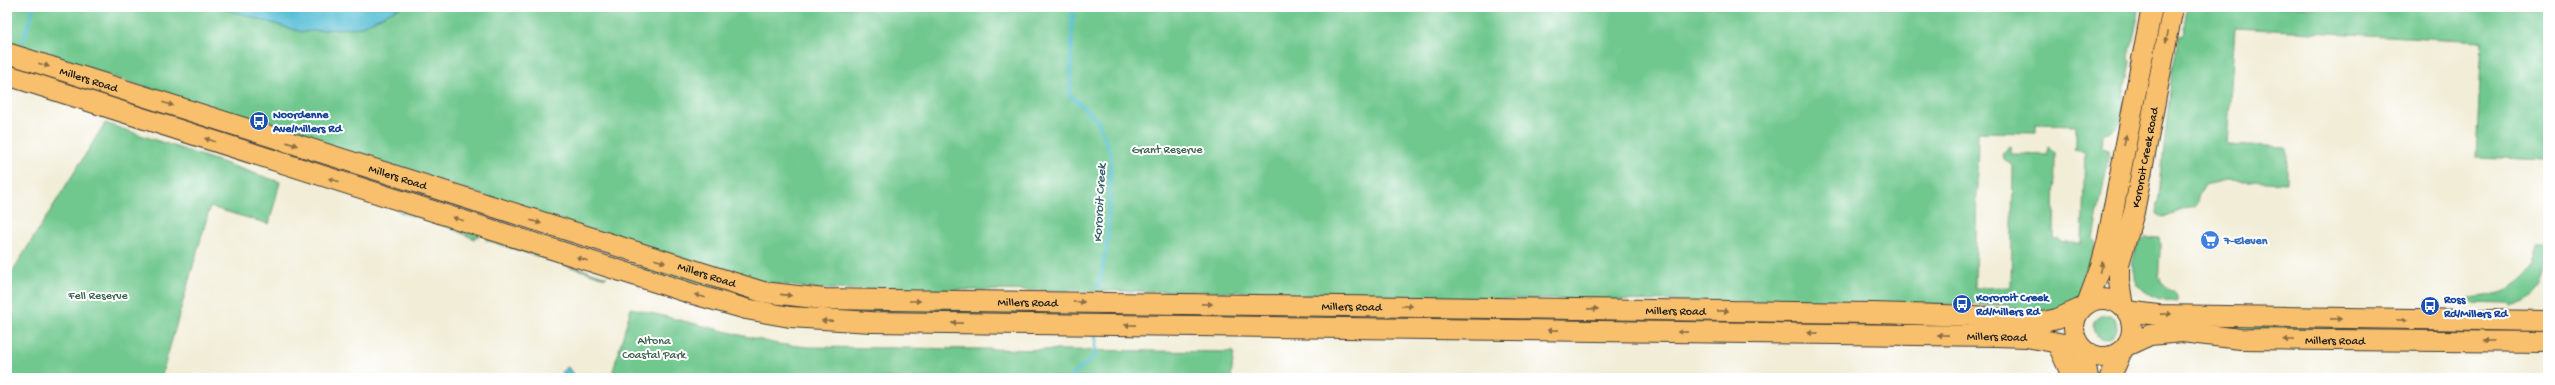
<svg xmlns="http://www.w3.org/2000/svg" width="2555" height="385" font-family="'Gochi Hand',sans-serif">
<style>
.green{fill:#6fc88e;stroke:#467255;fill-rule:evenodd}
.water{fill:#58c0d5;stroke:#3a6e78}
.lines{fill:none;stroke-linecap:round;stroke-linejoin:round}
.stream{stroke:#58c0d5;stroke-width:3.5}
.major-casing{stroke:#3c3b38;stroke-width:22}
.major{stroke:#f8bf6c;stroke-width:20}
.oneway{fill:#8a6e44}
.labels{text-anchor:middle;stroke-width:4;stroke-linejoin:round;paint-order:stroke}
.street-label{font-size:12px;fill:#1c1c1c;stroke:#fff}
.transit-label{font-size:12px;font-weight:bold;fill:#164399;stroke:#fff;text-anchor:start}
.park-label{font-size:12px;fill:#3d614a;stroke:#fff}
.shop-label{font-size:12px;font-weight:bold;fill:#366cbe;stroke:#fff;text-anchor:start}
.water-label{font-size:13px;font-style:italic;fill:#345e66;stroke:#fff}
</style>
<rect width="100%" height="100%" fill="#fff"/>
<filter id="ink" filterUnits="userSpaceOnUse"><feTurbulence type="fractalNoise" baseFrequency=".025" numOctaves="2"/><feDisplacementMap in="SourceGraphic" scale="8" xChannelSelector="R" yChannelSelector="G"/><feConvolveMatrix kernelMatrix="1 2 1 2 8 2 1 2 1" color-interpolation-filters="sRGB"/></filter>
<filter id="wash" filterUnits="userSpaceOnUse"><feTurbulence type="fractalNoise" baseFrequency=".012" numOctaves="4" result="noise"/><feDisplacementMap in="SourceGraphic" scale="16" xChannelSelector="R" yChannelSelector="G"/><feGaussianBlur stdDeviation="0.9" result="paint"/><feColorMatrix in="noise" values="0 0 0 0 0 0 0 0 0 0 0 0 0 0 0 0 0 1.4 0 .05"/><feComposite in="paint" operator="in"/></filter>
<g filter="url(#wash)">
<rect width="100%" height="100%" fill="#f1edd7"/>
<!-- green -->
<path class="green" d="M7,7H2140L2129,57L2130,62L2122,102L2125,106C2122,120 2119,130 2103,134L2102,148L2108,150L2109,157L2093,238L2096,246L2082,295L2074,303L2052,314L2016,312L2010,305L1260,296V292L816,289L770,283L661,252L7,43ZM2035,124L2076,125V146L2074,150L2085,152L2082,243H2061L2059,239H2054L2055,152L2048,147V155L2011,154V146H2009L2002,155L2004,160L2013,166L2011,287L1975,288L1978,132L2035,133Z
M2187,7H2548V160L2476,157L2482,41L2235,28L2227,144L2287,147V183L2226,180L2205,185L2199,195L2196,205L2163,217L2157,214L2171,80L2179,35H2183Z
M7,60L154,107L177,118V120L7,67Z
M105,123L280,182L269,224L210,207L161,378H7V280Z
M397,209L479,234L478,237L475,236V239L447,227L399,212Z
M2145,237L2159,238C2164,262 2148,281 2176,294L2178,302C2149,300 2125,285 2135,253C2137,246 2139,241 2145,237Z
M486,238L607,277L605,278L486,240Z
M2536,248H2548C2548,280 2545,298 2510,307L2507,304L2468,303L2469,298C2504,294 2510,293 2536,267Z
M643,263L759,297L1090,310L1091,317L820,314L769,306L645,270L640,266Z
M631,308L777,344L809,347L1234,352L1231,378H611Z
M1105,310L1919,320L2057,327L2056,333L1101,317Z
M2093 327a12 12 0 1 1 24 0a12 12 0 1 1-24 0Z
M2148,323L2548,329V335L2147,330Z"/>
<!-- water -->
<path class="water" d="M218,7H401L360,27L302,32Z
M568,367L575,377L565,378L561,372Z"/>
<g class="lines">
<!-- stream -->
<path class="stream" d="M1073,7L1070,95L1097,120L1111,154L1108,238L1097,296
M23,41L34,7
M7,96L9,90
M1069,378L1095,356L1096,331"/>
</g>
</g>
<g filter="url(#ink)">
<g class="lines">
<defs>
<g id="major">
<path id="s1" d="M7,53L763,292L824,299L886,300L1873,313L1976,316L2038,323L2057,319L2082,308"/>
<path id="s2" d="M7,75L693,294L746,309L790,317L871,322L1996,336L2026,337L2080,347"/>
<circle cx="2103" cy="328" r="29"/>
<path d="M2087,304L2100,269L2107,243L2152,7"/>
<path id="s3" d="M2123,307L2119,281V264L2134,212L2173,7"/>
<path d="M2127,311L2158,315L2548,321"/>
<path d="M2057,343L2073,378"/>
<path id="s4" d="M2126,346L2150,335L2182,332L2240,339L2548,342"/>
<path d="M2083,350L2088,378"/>
<path d="M2110,378L2122,351"/>
</g>
</defs>
<!-- major casing -->
<use href="#major" class="major-casing"/>
<!-- major -->
<use href="#major" class="major"/>
</g>
<!-- one-way arrows -->
<defs><path id="oneway-solid" d="M-6-.8H1V-3.2L6.5 0L1 3.2V.8H-6Z"/></defs>
<g class="oneway">
<use href="#oneway-solid" transform="translate(2167 37) rotate(102)"/>
<use href="#oneway-solid" transform="translate(44 65) rotate(18)"/>
<use href="#oneway-solid" transform="translate(168 104) rotate(18)"/>
<use href="#oneway-solid" transform="translate(210 140) rotate(-162)"/>
<use href="#oneway-solid" transform="translate(2125 140) rotate(-79)"/>
<use href="#oneway-solid" transform="translate(292 144) rotate(18)"/>
<use href="#oneway-solid" transform="translate(334 180) rotate(-163)"/>
<use href="#oneway-solid" transform="translate(458 219) rotate(-162)"/>
<use href="#oneway-solid" transform="translate(536 222) rotate(18)"/>
<use href="#oneway-solid" transform="translate(582 259) rotate(-162)"/>
<use href="#oneway-solid" transform="translate(660 261) rotate(18)"/>
<use href="#oneway-solid" transform="translate(2101 267) rotate(-74)"/>
<use href="#oneway-solid" transform="translate(786 295) rotate(6)"/>
<use href="#oneway-solid" transform="translate(700 296) rotate(-164)"/>
<use href="#oneway-solid" transform="translate(915 301)"/>
<use href="#oneway-solid" transform="translate(1079 302) rotate(1)"/>
<use href="#oneway-solid" transform="translate(1207 304) rotate(1)"/>
<use href="#oneway-solid" transform="translate(1407 306) rotate(1)"/>
<use href="#oneway-solid" transform="translate(1593 309) rotate(1)"/>
<use href="#oneway-solid" transform="translate(1723 311) rotate(1)"/>
<use href="#oneway-solid" transform="translate(2166 314) rotate(-1)"/>
<use href="#oneway-solid" transform="translate(2336 319) rotate(1)"/>
<use href="#oneway-solid" transform="translate(2402 320)"/>
<use href="#oneway-solid" transform="translate(827 321) rotate(-178)"/>
<use href="#oneway-solid" transform="translate(957 323) rotate(-179)"/>
<use href="#oneway-solid" transform="translate(1130 325) rotate(-179)"/>
<use href="#oneway-solid" transform="translate(1553 330) rotate(-179)"/>
<use href="#oneway-solid" transform="translate(1683 332) rotate(-179)"/>
<use href="#oneway-solid" transform="translate(1813 333) rotate(-179)"/>
<use href="#oneway-solid" transform="translate(1943 335) rotate(-179)"/>
<use href="#oneway-solid" transform="translate(2289 340) rotate(-180)"/>
<use href="#oneway-solid" transform="translate(2489 341) rotate(-180)"/>
</g>
</g>
<!-- icons -->
<defs>
<symbol id="bus-disc" viewBox="-11 -11 22 22"><circle r="9.5" fill="#1a4fb4" stroke="#fff"/><path d="M-5-6H5V4H4V6H2V4H-2V6H-4V4H-5ZM-3.5-4V0h7V-4ZM-3.5 1.2v1.5H-2V1.2ZM2 1.2v1.5H3.5V1.2Z" fill="#fff"/></symbol>
<symbol id="supermarket-disc" viewBox="-11 -11 22 22"><circle r="9.5" fill="#3f7fe0" stroke="#fff"/><path d="M-6-5.5h2.5l.6 2H6L4.5 2H-2.5L-4.4-4H-6ZM-1.5 3.2a1.3 1.3 0 1 0 .1 0ZM3 3.2a1.3 1.3 0 1 0 .1 0Z" fill="#fff"/></symbol>
</defs>
<g fill-rule="evenodd">
<use href="#bus-disc" x="248" y="110" width="22" height="22"/>
<use href="#supermarket-disc" x="2199" y="229" width="22" height="22"/>
<use href="#bus-disc" x="1951" y="293" width="22" height="22"/>
<use href="#bus-disc" x="2419" y="295" width="22" height="22"/>
</g>
<g class="labels">
<!-- street labels -->
<g class="street-label">
<text dy="4" stroke="none"><textPath href="#s1" startOffset="86">Millers Road</textPath></text>
<text dy="4" stroke="none"><textPath href="#s3" startOffset="153">Kororoit Creek Road</textPath></text>
<text dy="4" stroke="none"><textPath href="#s1" startOffset="410">Millers Road</textPath></text>
<text dy="4" stroke="none"><textPath href="#s1" startOffset="734">Millers Road</textPath></text>
<text dy="4" stroke="none"><textPath href="#s1" startOffset="1058">Millers Road</textPath></text>
<text dy="4" stroke="none"><textPath href="#s1" startOffset="1382">Millers Road</textPath></text>
<text dy="4" stroke="none"><textPath href="#s1" startOffset="1706">Millers Road</textPath></text>
<text dy="4" stroke="none"><textPath href="#s2" startOffset="2027">Millers Road</textPath></text>
<text dy="4" stroke="none"><textPath href="#s4" startOffset="212">Millers Road</textPath></text>
</g>
<!-- transit labels -->
<g class="transit-label">
<text x="273" y="118">Noordenne<tspan x="273" dy="14">Ave/Millers Rd</tspan></text>
<text x="1976" y="301">Kororoit Creek<tspan x="1976" dy="14">Rd/Millers Rd</tspan></text>
<text x="2444" y="303">Ross<tspan x="2444" dy="14">Rd/Millers Rd</tspan></text>
</g>
<!-- park labels -->
<g class="park-label">
<text x="1167" y="153">Grant Reserve</text>
<text x="98" y="299">Fell Reserve</text>
<text x="654" y="344">Altona<tspan x="654" dy="14">Coastal Park</tspan></text>
</g>
<!-- shop labels -->
<g class="shop-label">
<text x="2224" y="244">7-Eleven</text>
</g>
<!-- water labels -->
<g class="water-label">
<text transform="translate(1098 203) rotate(-87)" y="5">Kororoit Creek</text>
</g>
</g>
<!-- margin -->
<rect width="2555" height="385" fill="none" stroke="#fff" stroke-width="24"/>
</svg>
